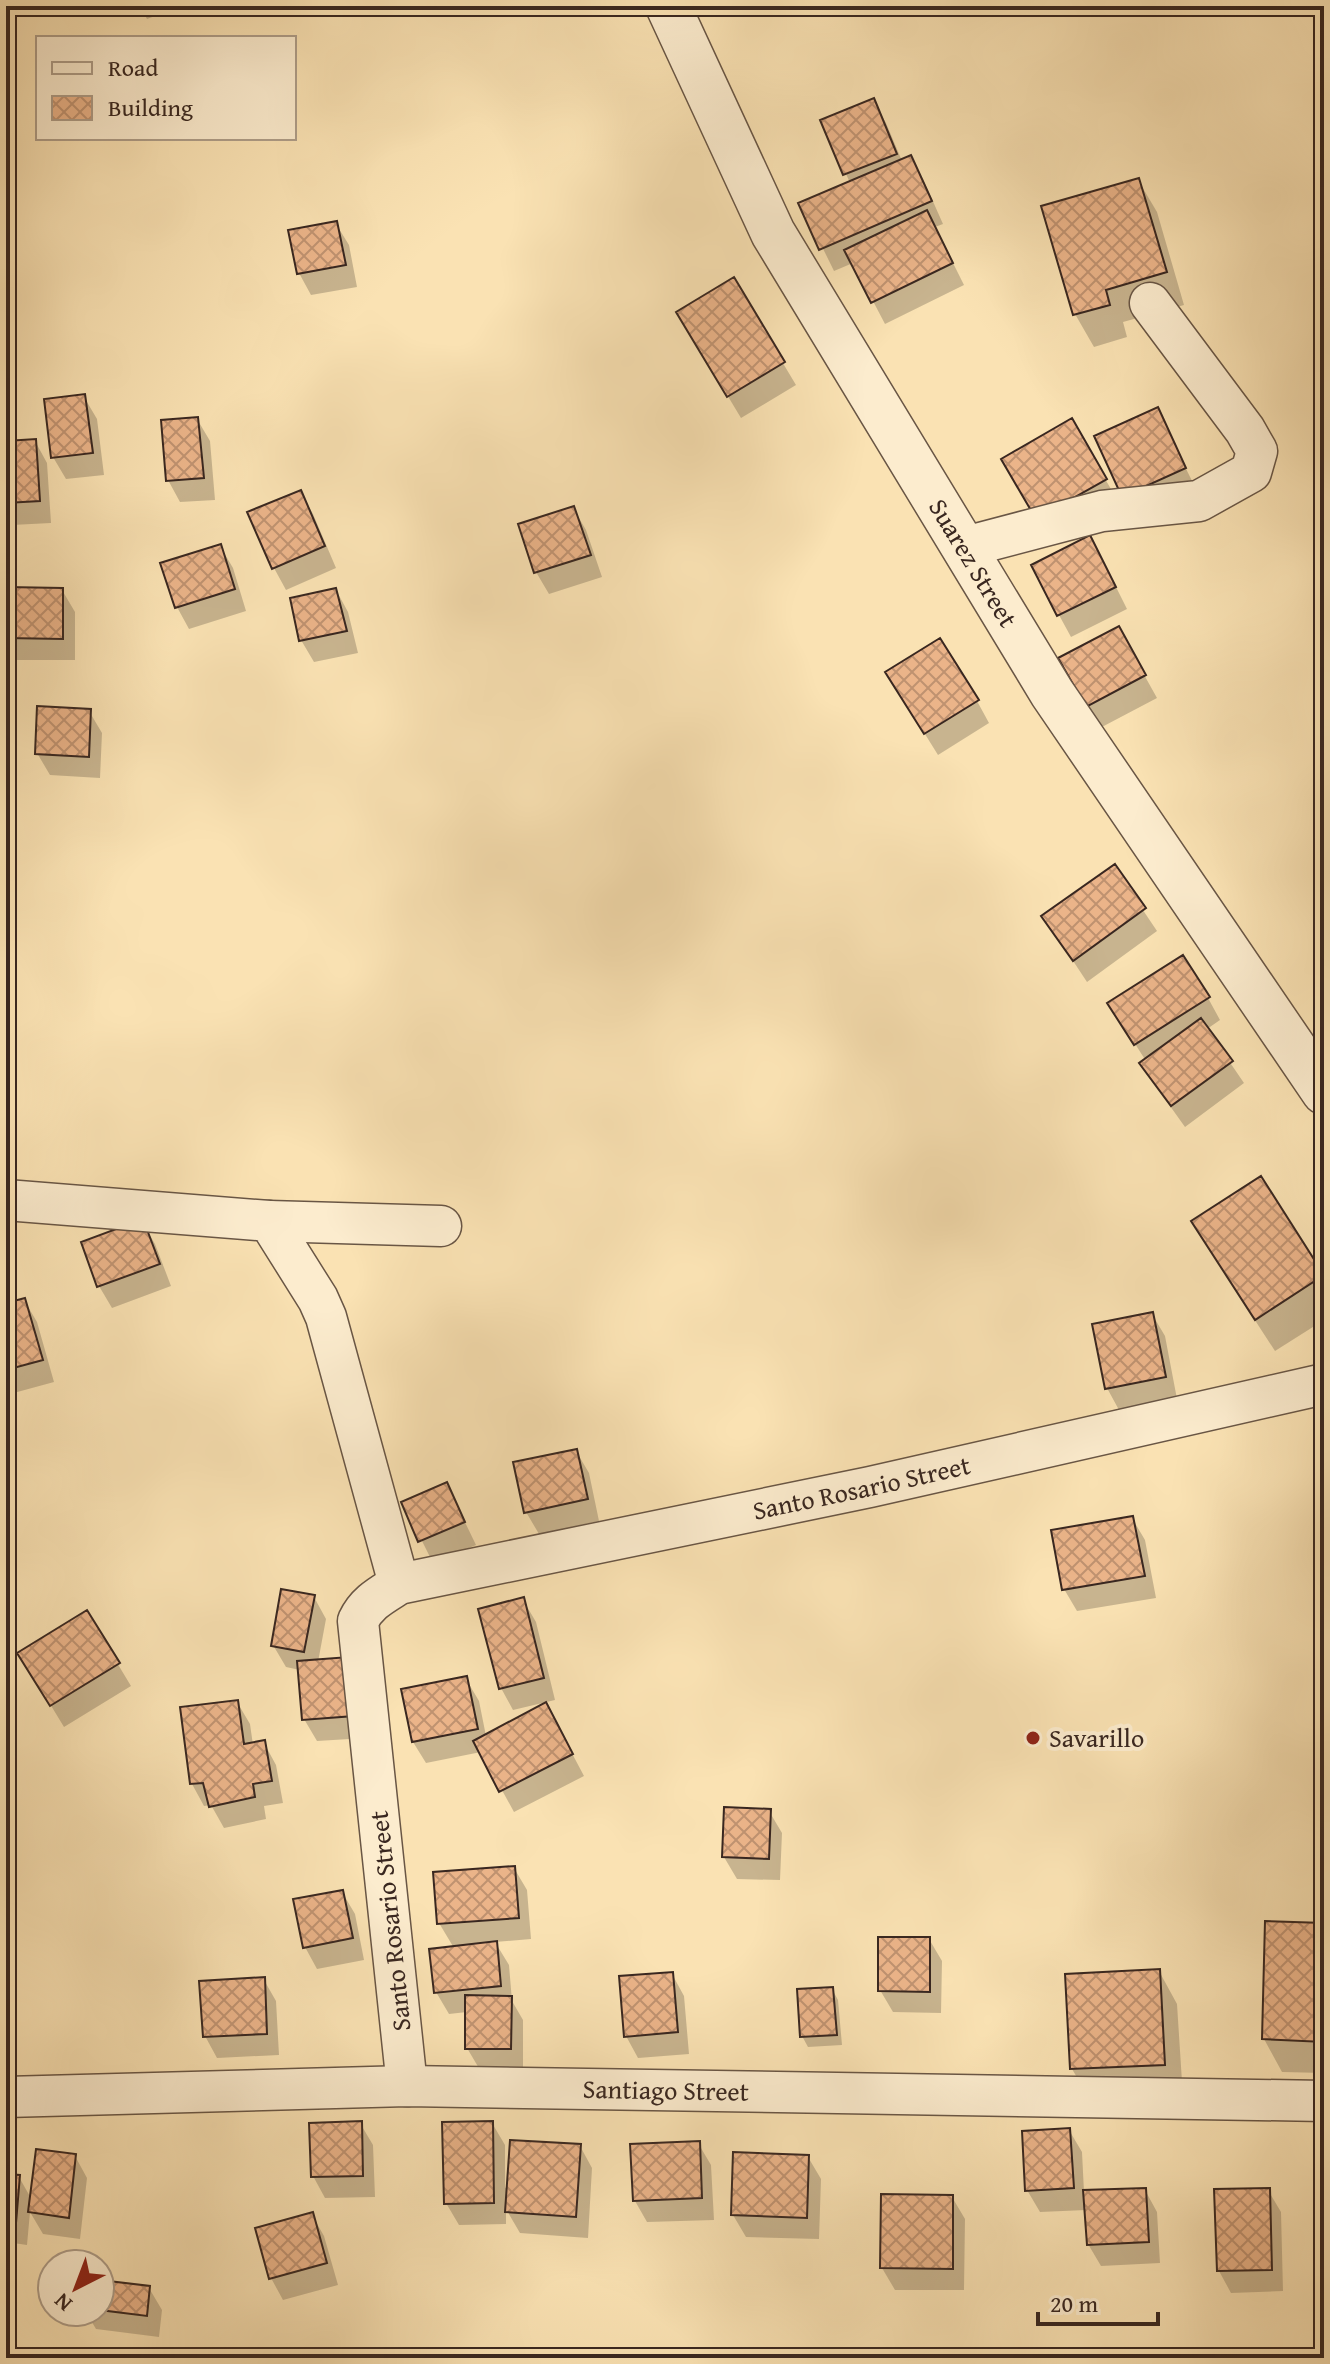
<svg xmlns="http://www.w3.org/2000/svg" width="1330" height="2364" font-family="'Gentium Book Plus',serif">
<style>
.shadow{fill:#0003}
.building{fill:url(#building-cross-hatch);stroke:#392720;stroke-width:2}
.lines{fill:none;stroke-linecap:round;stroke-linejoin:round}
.minor-casing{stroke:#695645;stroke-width:43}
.tertiary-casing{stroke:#695645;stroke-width:47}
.minor{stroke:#fcecce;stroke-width:40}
.tertiary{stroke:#fcecce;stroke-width:44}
.poi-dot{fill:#8f2418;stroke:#fcecce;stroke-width:3}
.labels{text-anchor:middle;stroke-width:8;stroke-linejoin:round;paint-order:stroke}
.street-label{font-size:26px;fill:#392720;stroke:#fcecce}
.poi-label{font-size:26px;fill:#392720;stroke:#fcecce;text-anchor:start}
</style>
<defs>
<pattern id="building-cross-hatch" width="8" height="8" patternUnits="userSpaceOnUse" patternTransform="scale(2)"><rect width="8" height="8" fill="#ebb489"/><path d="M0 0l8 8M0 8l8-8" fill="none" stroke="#bf9270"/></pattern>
</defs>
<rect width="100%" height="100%" fill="#fae2b3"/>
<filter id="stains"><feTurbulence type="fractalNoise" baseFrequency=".0025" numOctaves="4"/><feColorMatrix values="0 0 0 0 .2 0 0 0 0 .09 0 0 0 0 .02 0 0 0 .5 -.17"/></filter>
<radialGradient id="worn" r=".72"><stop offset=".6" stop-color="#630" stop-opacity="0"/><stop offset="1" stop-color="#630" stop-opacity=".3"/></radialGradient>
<!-- shadow -->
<path class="shadow" d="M140,6H182L147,19Z
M874,101L886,123L902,161L910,157L923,179L943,224L935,227L964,285L885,324L853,263L834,271L801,204L850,183L823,121Z
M1138,180L1157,212L1184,305L1123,322L1127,337L1094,347L1075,314Z
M336,224L349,245L357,287L311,295L299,273Z
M733,280L796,385L741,418L691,335Z
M84,397L97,419L104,475L66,479L53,457Z
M1157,410L1197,491L1136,518Z
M197,419L210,441L215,500L180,502L168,480Z
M1071,421L1118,501L1051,540Z
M35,441L47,463L51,523L12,525L6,515V443Z
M300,492L313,514L336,568L286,590L274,568Z
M573,508L586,530L602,577L549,594L536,572Z
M220,546L233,568L246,611L189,629L177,607Z
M1102,559L1127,609L1071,637L1059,615Z
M6,589L62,590L75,612V660H17L6,640Z
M336,590L348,612L358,653L314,662L301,640Z
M1118,628L1157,698L1100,728L1061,659Z
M900,694L977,701L989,723L938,755Z
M89,711L102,733L100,778L50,775L37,753Z
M1114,867L1157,931L1087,982L1044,917Z
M1208,998L1220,1020L1207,1029L1244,1083L1185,1127L1155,1085L1142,1064L1146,1061L1123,1025Z
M1260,1179L1324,1278V1320L1275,1351L1212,1254Z
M142,1222L155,1244L171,1286L112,1308L99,1286Z
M24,1300L37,1322L54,1382L10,1394L6,1387V1306Z
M1152,1314L1165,1336L1177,1399L1119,1410L1107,1388Z
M576,1451L589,1473L599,1521L539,1534L526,1512Z
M447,1485L476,1545L433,1563L403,1503Z
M1132,1518L1145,1540L1156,1598L1077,1611L1064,1589Z
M314,1597L326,1619L318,1662L366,1738L317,1741L304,1719L300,1670L286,1667L273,1645Z
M523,1600L536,1622L555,1700L513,1710L501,1688Z
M87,1613L131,1686L64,1727L33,1676Z
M466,1679L479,1701L486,1736L558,1727L584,1776L514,1812L481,1752L426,1763L413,1742Z
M237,1702L250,1724L253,1745L264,1743L276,1765L283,1803L264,1806L266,1819L224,1828L211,1805L204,1806L192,1784Z
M769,1811L782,1833L780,1880L737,1879L724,1857Z
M514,1868L527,1890L531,1939L495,1942L509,1965L512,2001L523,2020V2070H480L467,2048V2012L449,2014L436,1992L454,1948L439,1923Z
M342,1892L355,1914L364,1960L317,1969L305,1947Z
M1324,1925V2073L1282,2072L1264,2039Z
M929,1939L942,1961L941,2013L893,2012L880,1990Z
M1159,1971L1177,2004L1183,2097L1091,2101L1072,2069Z
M672,1974L684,1996L689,2054L638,2058L626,2036Z
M264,1980L276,2001L279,2055L217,2058L205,2036Z
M832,1989L838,2000L842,2045L808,2047L802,2036Z
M360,2123L373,2145L375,2197L325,2198L313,2176Z
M492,2123L505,2145V2188L580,2146L592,2168L588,2238L520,2233L506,2209V2224L459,2225L446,2203Z
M1069,2130L1082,2152L1084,2192L1145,2190L1157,2212L1160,2263L1101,2266L1088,2244L1086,2210L1040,2212L1027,2190Z
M698,2143L711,2165L714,2220L647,2222L635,2201Z
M75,2156L87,2178L80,2239L43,2234L30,2212L27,2245L6,2242V2176L19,2177L32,2200Z
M808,2157L821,2179L819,2239L746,2237L733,2215Z
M1268,2190L1281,2212L1283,2291L1231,2293L1219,2271Z
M952,2197L965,2219L964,2290H895L882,2268Z
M312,2215L324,2236L338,2285L283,2300L271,2278Z
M100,2282L149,2288L162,2310L159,2337L96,2329L86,2312H100Z"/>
<!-- building -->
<path class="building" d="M874,98L897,154L843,175L820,120Z
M911,155L932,201L819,250L798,203Z
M1139,178L1167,272L1106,290L1110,305L1073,315L1041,206Z
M927,210L953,263L871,303L844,250Z
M337,221L346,265L297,274L288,230Z
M734,277L785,362L727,397L676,312Z
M85,394L93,453L51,458L44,399Z
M1158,407L1186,468L1122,497L1094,436Z
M198,417L204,478L166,481L161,420Z
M1072,418L1107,479L1036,519L1001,459Z
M36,439L40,501L6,503V441Z
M301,490L325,546L272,569L247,512Z
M574,506L591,555L534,573L518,524Z
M1090,535L1116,587L1057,616L1031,565Z
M221,544L235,589L175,608L160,563Z
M6,587L63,588V639L6,638Z
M336,588L347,631L299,641L290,598Z
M1119,626L1146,675L1086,707L1058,658Z
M940,638L979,700L924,734L885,672Z
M37,706L91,709L89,757L35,754Z
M1115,864L1146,908L1073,961L1041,916Z
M1183,955L1210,997L1134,1045L1107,1003Z
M1201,1018L1233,1061L1171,1106L1139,1063Z
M1261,1176L1324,1275L1255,1320L1191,1221Z
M143,1219L160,1264L97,1287L81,1242Z
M25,1298L43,1360L6,1370V1303Z
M1153,1312L1166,1377L1105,1389L1092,1324Z
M577,1449L588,1499L524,1513L513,1462Z
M447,1482L465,1522L418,1542L401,1502Z
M1133,1516L1145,1576L1062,1590L1051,1530Z
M281,1589L315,1595L304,1652L271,1646Z
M524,1597L544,1678L499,1689L478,1609Z
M87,1610L120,1663L50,1706L17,1653Z
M349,1657L354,1716L302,1720L297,1661Z
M467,1676L478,1729L412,1742L401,1689Z
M238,1700L244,1744L265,1740L272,1781L253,1784L255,1797L209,1807L203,1783L190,1784L180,1707Z
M546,1702L573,1754L499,1792L473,1741Z
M724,1807L771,1809L769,1859L722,1857Z
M515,1866L519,1918L437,1924L433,1872Z
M343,1890L353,1938L303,1948L293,1899Z
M1265,1921L1324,1923V2042L1262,2039Z
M878,1937H930V1992L878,1991Z
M497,1941L501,1986L434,1993L429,1949Z
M1160,1969L1165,2065L1070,2069L1065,1974Z
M673,1972L678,2032L624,2037L619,1976Z
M265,1977L267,2034L203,2037L199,1981Z
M833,1987L837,2035L800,2037L797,1989Z
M465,1995L512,1996L511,2049H465Z
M362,2121L363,2176L311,2177L309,2123Z
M493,2121L494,2203L444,2204L442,2122Z
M1070,2128L1074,2188L1025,2191L1022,2131Z
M510,2140L581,2144L576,2217L505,2212Z
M700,2141L702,2198L633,2201L630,2144Z
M36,2149L76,2154L69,2218L28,2212Z
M733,2152L809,2155L807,2218L731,2215Z
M6,2174L20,2175L16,2223L6,2222Z
M1146,2188L1149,2242L1087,2245L1083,2190Z
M1270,2188L1272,2270L1217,2271L1214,2189Z
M881,2194L953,2195V2269L880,2268Z
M313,2212L327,2263L269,2279L255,2228Z
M100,2280L150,2286L147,2316L100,2310Z"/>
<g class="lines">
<defs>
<g id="minor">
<path d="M965,547L1102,511L1199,501L1251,472L1257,451L1245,430L1150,303"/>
<path d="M6,1200L269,1221L318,1299L326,1317L399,1584"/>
<path d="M269,1221L441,1226"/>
<path id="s1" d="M407,2086L358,1621C367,1602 382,1595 399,1584L870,1487L1324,1384"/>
<path id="s2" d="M6,2097L407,2086L1324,2101"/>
</g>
<g id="tertiary">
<path id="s3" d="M668,6L773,233L1052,693L1324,1092"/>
</g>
</defs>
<!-- minor casing -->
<use href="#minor" class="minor-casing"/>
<!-- tertiary casing -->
<use href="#tertiary" class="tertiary-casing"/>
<!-- minor -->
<use href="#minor" class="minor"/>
<!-- tertiary -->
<use href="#tertiary" class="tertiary"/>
</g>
<!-- markers -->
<circle class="poi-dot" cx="1033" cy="1738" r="8"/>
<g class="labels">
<!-- street labels -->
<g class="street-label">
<text dy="9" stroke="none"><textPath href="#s3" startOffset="636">Suarez Street</textPath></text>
<text dy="9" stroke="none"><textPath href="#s1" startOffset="996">Santo Rosario Street</textPath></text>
<text transform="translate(390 1921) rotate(-96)" y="9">Santo Rosario Street</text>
<text dy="9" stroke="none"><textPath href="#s2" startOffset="660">Santiago Street</textPath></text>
</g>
<!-- poi labels -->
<g class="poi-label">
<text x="1049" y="1747">Savarillo</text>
</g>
</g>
<!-- margin -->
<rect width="1330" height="2364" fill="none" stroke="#fae2b3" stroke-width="32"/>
<rect x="8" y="8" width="1314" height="2348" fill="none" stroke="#392720" stroke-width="4"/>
<rect x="16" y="16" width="1298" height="2332" fill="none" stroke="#392720" stroke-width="2"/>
<!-- legend -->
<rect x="36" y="36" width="260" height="104" fill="#fcecce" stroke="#ae9d88" stroke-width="2"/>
<rect x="52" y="62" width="40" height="12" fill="#fcecce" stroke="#ae9d88" stroke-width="2"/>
<text x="108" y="76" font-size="24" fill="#392720">Road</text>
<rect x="52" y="96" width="40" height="24" fill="url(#building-cross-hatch)" stroke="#ae9d88" stroke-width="2"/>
<text x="108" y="116" font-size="24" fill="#392720">Building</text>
<!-- north arrow -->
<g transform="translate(76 2288) rotate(222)"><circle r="38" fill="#fcecce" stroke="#ae9d88" stroke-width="2"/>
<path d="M0-6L14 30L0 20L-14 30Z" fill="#8f2418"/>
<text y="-12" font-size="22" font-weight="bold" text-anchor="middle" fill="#392720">N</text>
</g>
<!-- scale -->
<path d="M1038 2312v12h120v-12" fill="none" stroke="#392720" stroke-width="4"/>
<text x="1050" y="2312" font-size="24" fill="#392720" stroke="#fcecce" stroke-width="6" paint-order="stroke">20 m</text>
<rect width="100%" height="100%" filter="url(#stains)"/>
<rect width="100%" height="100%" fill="url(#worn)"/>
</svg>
